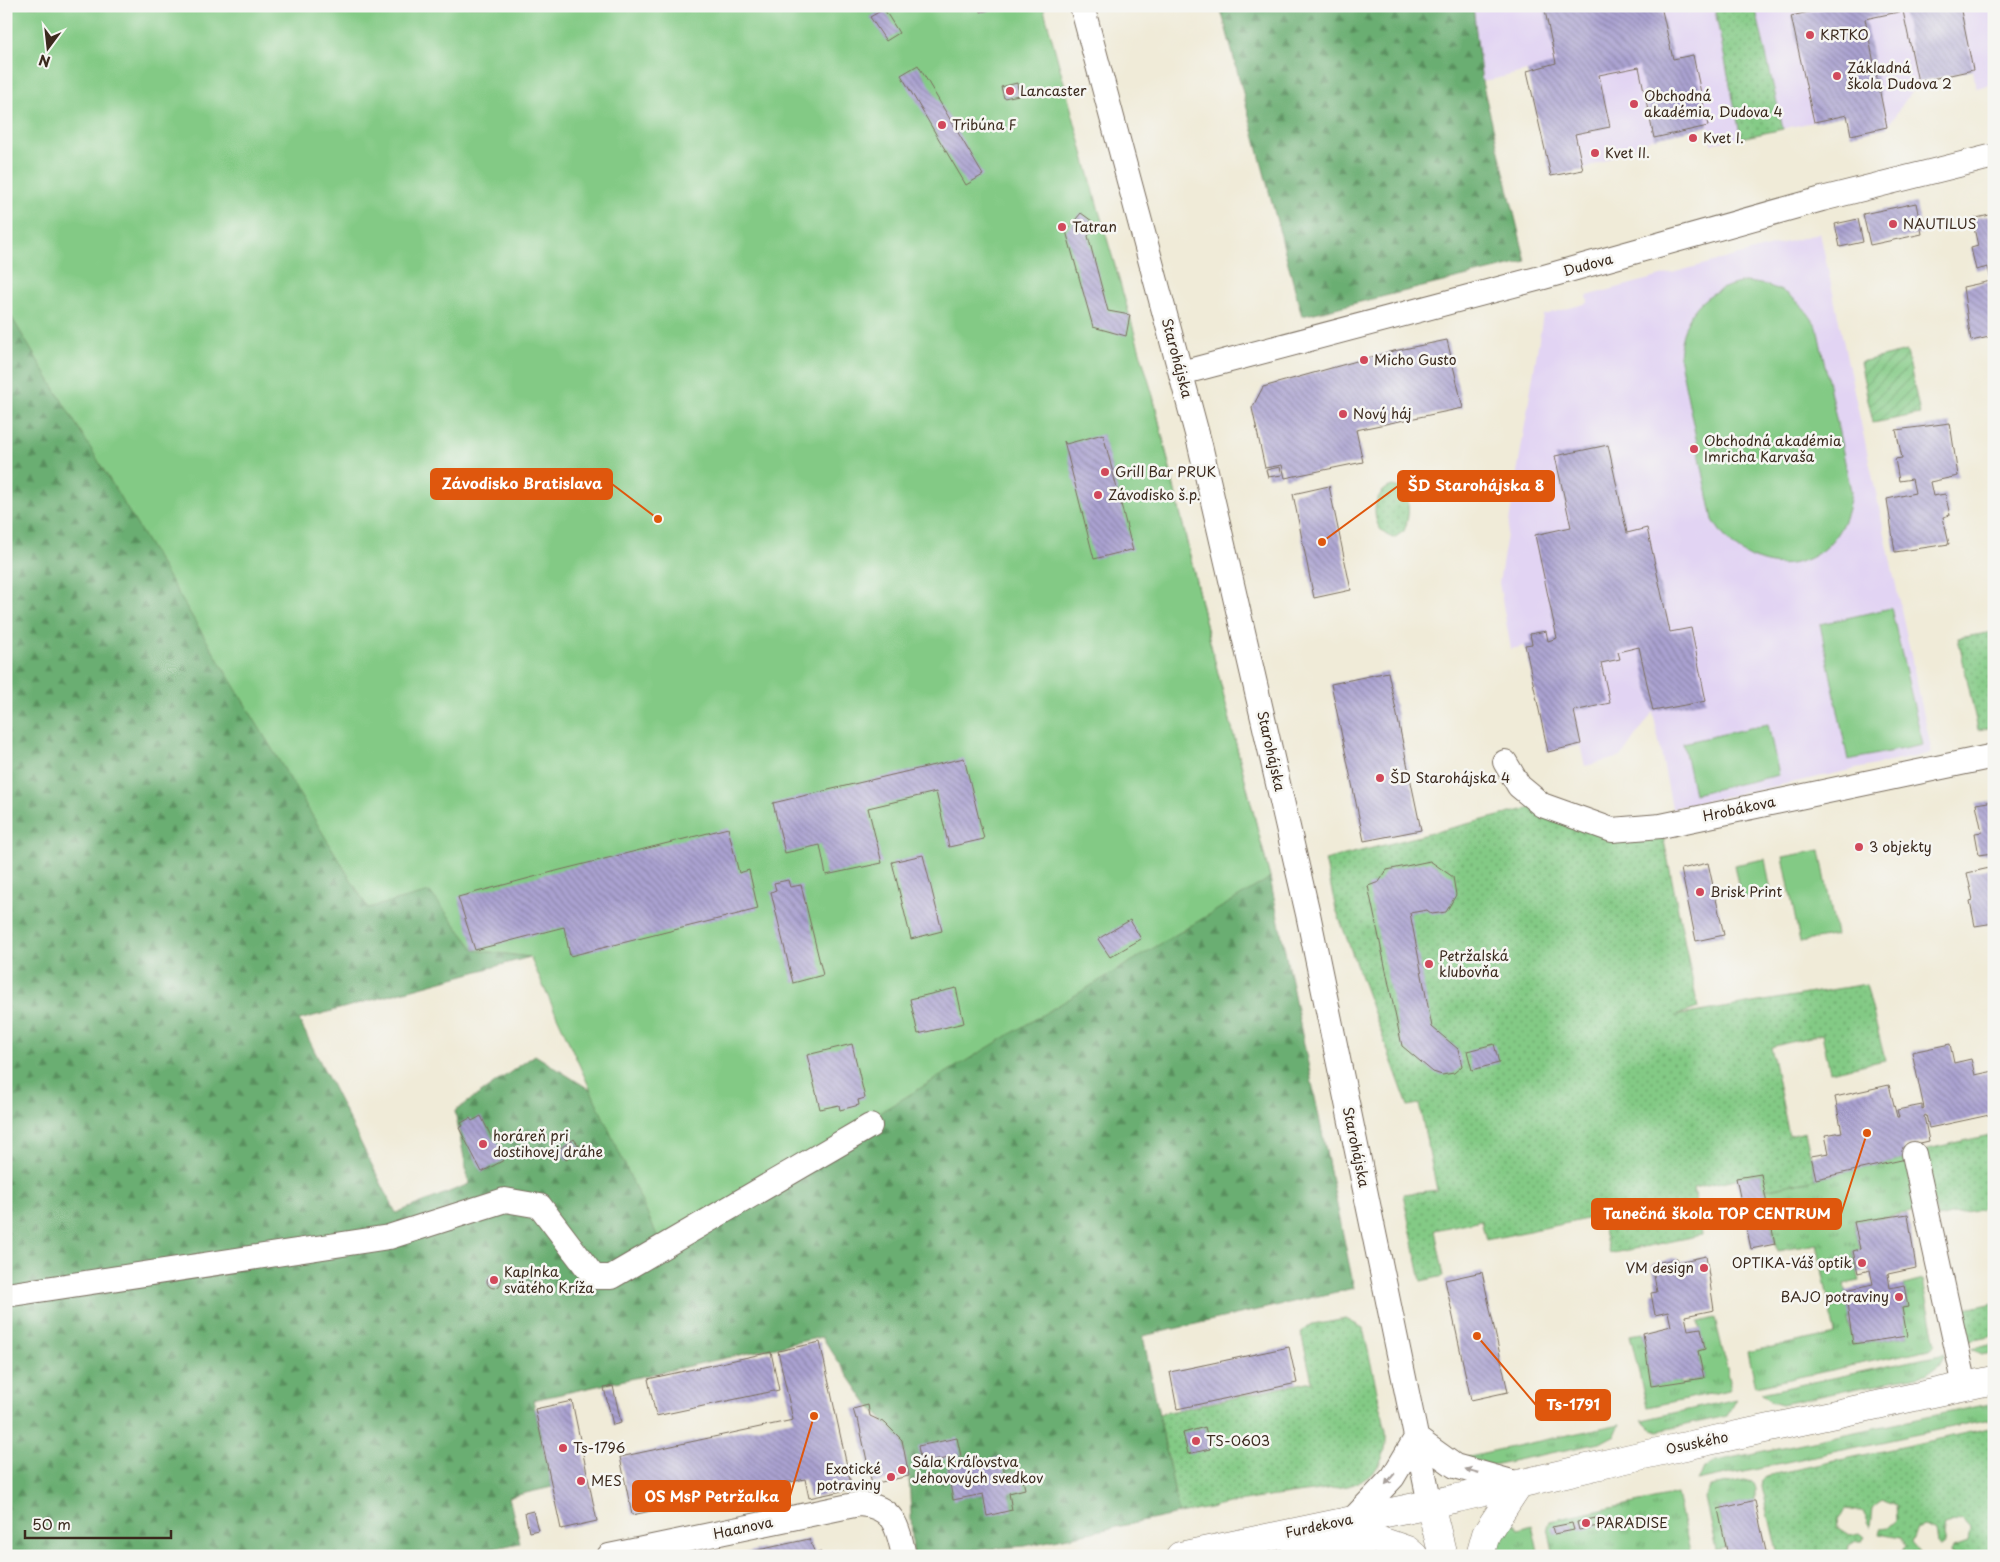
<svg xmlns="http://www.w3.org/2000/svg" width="2000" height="1562" font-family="'Playpen Sans',sans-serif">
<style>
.built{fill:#e2d4f3}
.grass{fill:url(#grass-tufts);stroke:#5f7a52}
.forest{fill:url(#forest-firs);stroke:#526c48;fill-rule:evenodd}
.park{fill:url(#park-dots);stroke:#5f7a52}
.garden{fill:url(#garden-furrows);stroke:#5f7a52}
.pitch{fill:#83ca85;stroke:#5f7a52}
.building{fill:url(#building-back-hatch)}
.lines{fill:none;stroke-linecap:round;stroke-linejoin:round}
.minor-casing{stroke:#7a6e5f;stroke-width:26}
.tertiary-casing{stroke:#7a6e5f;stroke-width:29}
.minor{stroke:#fff;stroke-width:24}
.tertiary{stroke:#fff;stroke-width:28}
.oneway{fill:#a79f9a}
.poi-dot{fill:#d1495b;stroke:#f6f6f2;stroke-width:2}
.labels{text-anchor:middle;stroke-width:5;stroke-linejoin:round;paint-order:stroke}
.poi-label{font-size:14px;fill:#3b2a1e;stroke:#f6f6f2;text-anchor:start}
.street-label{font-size:14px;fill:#3b2a1e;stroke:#f6f6f2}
.leader{fill:none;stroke:#df570d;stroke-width:2}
.callout-dot{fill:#df570d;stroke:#f6f6f2;stroke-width:2}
.callout{fill:#df570d;stroke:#df570d;stroke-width:2}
.callout-label{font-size:15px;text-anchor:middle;font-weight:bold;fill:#fff}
</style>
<defs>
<pattern id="grass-tufts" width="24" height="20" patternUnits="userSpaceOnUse" patternTransform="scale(1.25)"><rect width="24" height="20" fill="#83ca85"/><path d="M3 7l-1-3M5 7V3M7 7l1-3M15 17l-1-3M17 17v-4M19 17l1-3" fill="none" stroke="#6ca46c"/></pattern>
<pattern id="forest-firs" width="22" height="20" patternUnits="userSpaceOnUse" patternTransform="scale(1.25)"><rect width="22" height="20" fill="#6aae72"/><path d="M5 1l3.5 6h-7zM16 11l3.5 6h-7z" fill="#588e5d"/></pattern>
<pattern id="park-dots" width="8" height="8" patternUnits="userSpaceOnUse" patternTransform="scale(1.25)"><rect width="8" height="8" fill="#83ca85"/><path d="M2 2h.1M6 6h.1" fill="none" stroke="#6ca46c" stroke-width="1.8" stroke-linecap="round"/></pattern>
<pattern id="garden-furrows" width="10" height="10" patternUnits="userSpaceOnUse" patternTransform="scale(1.25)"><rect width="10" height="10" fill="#83ca85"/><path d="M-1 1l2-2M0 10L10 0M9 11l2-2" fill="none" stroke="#6ca46c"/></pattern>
<pattern id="building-back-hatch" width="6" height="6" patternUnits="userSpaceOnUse" patternTransform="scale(1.25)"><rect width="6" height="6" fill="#aaa2d1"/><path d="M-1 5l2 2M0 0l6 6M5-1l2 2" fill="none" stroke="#8c84a9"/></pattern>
</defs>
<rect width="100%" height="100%" fill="#f6f6f2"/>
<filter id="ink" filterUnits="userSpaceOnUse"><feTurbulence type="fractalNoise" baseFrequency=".02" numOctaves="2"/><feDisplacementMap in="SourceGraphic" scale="10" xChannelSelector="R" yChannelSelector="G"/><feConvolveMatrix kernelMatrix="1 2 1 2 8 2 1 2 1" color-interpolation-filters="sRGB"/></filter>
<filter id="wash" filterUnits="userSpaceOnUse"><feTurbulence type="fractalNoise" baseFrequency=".0096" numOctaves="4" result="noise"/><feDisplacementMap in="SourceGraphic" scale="20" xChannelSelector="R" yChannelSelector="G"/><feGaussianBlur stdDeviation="1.12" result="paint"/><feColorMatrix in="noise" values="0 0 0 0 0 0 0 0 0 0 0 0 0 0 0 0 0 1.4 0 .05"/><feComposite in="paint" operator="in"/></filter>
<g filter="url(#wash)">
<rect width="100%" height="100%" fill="#f0ebd8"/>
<!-- built -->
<path class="built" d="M1473,6H1994V84L1976,88L1973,70L1918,82L1887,127L1851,135L1846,115L1711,144L1708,126L1654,138L1583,170L1551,176L1527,71L1482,82Z
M1820,233L1932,753L1672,808L1653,712L1621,757L1585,766L1580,745L1548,752L1525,646L1511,649L1499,583L1543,315L1588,303L1587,296Z"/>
<!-- grass -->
<path class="grass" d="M1906,1159L1917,1211L1854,1222L1860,1249L1853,1251L1860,1281L1844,1284L1851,1318L1848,1319L1854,1344L1907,1336L1902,1308L1908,1307L1904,1285L1923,1280L1936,1344L1930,1349L1756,1386L1748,1352L1835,1334L1817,1244L1777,1251L1764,1190Z
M1715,1318L1730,1381L1729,1390L1647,1407L1630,1335L1643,1333L1651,1386L1679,1381L1680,1384L1704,1378L1698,1351L1705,1349L1699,1322Z
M1994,1344L1993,1355L1982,1354L1971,1349Z
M1945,1354L1939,1365L1926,1374L1782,1404L1771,1401L1761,1393Z
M1737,1399L1727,1416L1658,1431L1650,1428L1642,1420Z
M1994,1403V1418L1697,1481L1704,1469L1716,1461Z
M1620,1424L1615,1435L1600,1443L1492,1465L1466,1459L1469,1456Z
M1745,1480L1752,1482L1755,1488V1501L1718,1509L1726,1547L1716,1549L1705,1498L1710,1486Z
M1677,1494L1690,1551L1668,1556H1554L1548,1527L1550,1521Z
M1509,1518L1519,1529L1532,1525L1539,1556H1484Z"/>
<!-- forest -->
<path class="forest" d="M1220,6H1473L1482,82L1526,262L1302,316Z
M6,225L1153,396L1210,642L1270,878L1354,1288L1143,1336L1179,1514L1025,1546L913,1555L909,1476L902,1440L868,1405L822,1337L533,1400L552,1487L509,1497L520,1543L457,1556H6ZM431,892L956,1029L619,1108L535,1055L455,1111L469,1184L396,1213L299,1020L530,957L475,950Z"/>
<!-- park -->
<path class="park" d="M1714,6H1755L1783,129L1741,138Z
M1392,486C1413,488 1410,517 1404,531L1394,538C1370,533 1368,493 1392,486Z
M1994,632V727L1978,730L1958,638Z
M1542,805L1612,830L1661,826L1698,1008L1675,1016L1866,984L1885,1060L1830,1072L1822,1034L1771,1047L1789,1136L1805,1132L1816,1179L1764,1190L1760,1174L1693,1188L1702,1235L1609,1254L1601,1216L1486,1240L1481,1220L1435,1230L1444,1276L1421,1281L1403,1194L1437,1190L1419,1104L1408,1106L1336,909L1325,860Z
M1994,1134V1206L1937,1218L1923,1154L1928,1149Z
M1994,1303V1335L1964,1341L1957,1311Z
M1346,1319L1363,1328L1386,1431C1388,1459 1375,1479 1348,1486L1254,1499L1179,1514L1159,1414L1312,1381L1301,1333L1307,1326Z
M1994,1427V1556C1985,1556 1962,1552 1956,1555L1951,1552L1954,1547L1968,1542L1970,1529L1962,1520L1946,1526L1944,1535L1946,1543L1942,1546L1938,1543L1936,1532L1924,1527L1916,1530L1911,1542L1921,1554L1901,1556L1906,1547L1901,1538L1879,1534L1880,1529L1888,1528L1897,1520L1896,1506L1883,1500L1872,1508L1870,1527L1862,1512L1846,1509L1838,1519L1839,1528L1850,1535L1860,1533L1865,1537L1862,1541H1856L1848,1546L1846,1556H1778L1762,1486L1763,1479L1770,1475Z"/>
<!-- garden -->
<path class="garden" d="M1907,351L1920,414L1873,423L1860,362Z"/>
<!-- pitch -->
<path class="pitch" d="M6,6H1043L1099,211L1153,396L1210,642L1270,878L661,1244L530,957L475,950L430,892L368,908L6,308Z
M1744,282C1778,284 1800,297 1817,327L1851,491C1844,573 1754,592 1713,520L1679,356C1683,313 1702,291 1744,282Z
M1891,608L1923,745L1848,760L1820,624Z
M1768,724L1779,775L1694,794L1683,743Z
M1820,850L1836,935L1800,942L1783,857Z
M1765,859L1771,892L1741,898L1734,865Z"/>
<g id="blocks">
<!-- building -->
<path class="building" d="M980,6H1003V7L981,12Z
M1544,6H1661L1673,59L1693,55L1708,126L1654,138L1639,67L1599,75L1610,127L1575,134L1583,170L1551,176L1527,71L1556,63Z
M1821,6H1960L1973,70L1918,82L1903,11L1865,19L1887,127L1851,135L1847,115L1814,122L1791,16L1822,9Z
M884,9L899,33L886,41L870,17Z
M918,65L983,175L966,185L901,75Z
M1017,83L1019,95L1004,98L1001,87Z
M1916,203L1922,234L1870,245L1863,214Z
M1081,213L1096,224L1088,236L1108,311L1130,315L1126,336L1093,327L1066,231Z
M1994,214V336L1971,341L1963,287L1991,281L1988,267L1976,270L1971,248L1978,246L1972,219Z
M1858,219L1863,242L1840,247L1835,224Z
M1447,340L1463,408L1356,430L1363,462L1285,478L1282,465L1265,468L1252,408L1263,387L1389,352Z
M1950,423L1958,476L1930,482L1933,496L1945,494L1950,515L1943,517L1949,544L1895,552L1887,499L1915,493L1912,479L1899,481L1895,459L1902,458L1896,430Z
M1103,434L1133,551L1130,550L1094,559L1064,441L1066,444Z
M1608,445L1627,533L1647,528L1670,632L1691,628L1706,701L1653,711L1639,647L1618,652L1620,659L1601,663L1610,703L1574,711L1581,744L1548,752L1525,645L1532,644L1530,634L1546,631L1548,641L1557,638L1535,535L1571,527L1555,456Z
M1280,467L1282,475L1268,477L1266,470Z
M1329,486L1351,590L1314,598L1293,494Z
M1388,672L1421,830L1364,841L1331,684Z
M964,758L984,839L949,847L936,792L868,808L882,863L826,875L820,845L785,853L773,803Z
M1994,801V858H1993L1992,853L1979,855L1975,833L1982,832L1976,804Z
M728,828L739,873L749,870L758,909L570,956L564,927L475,950L458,897L560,870Z
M923,855L942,931L911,939L892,862Z
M1430,861L1453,877L1456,895L1446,912L1432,914L1427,910L1410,913L1432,1027L1458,1049L1462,1066L1454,1073L1442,1075L1433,1072L1402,1046L1368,886L1379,882L1387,870Z
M1708,863L1724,935L1696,941L1681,869Z
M1994,867V923L1975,926L1970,901L1973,900L1967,873Z
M788,880L790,887L801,885L823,975L793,983L771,892L776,890L774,883Z
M1130,920L1141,939L1110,957L1098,939Z
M956,988L964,1023L918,1034L910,999Z
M852,1044L865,1098L858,1100L859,1105L840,1110L839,1105L820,1109L807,1055Z
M1494,1044L1499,1063L1472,1070L1467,1051Z
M1950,1044L1954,1063L1971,1059L1975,1075L1994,1071V1114L1929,1128L1926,1115L1924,1116L1929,1141L1903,1147L1906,1159L1816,1179L1811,1156L1829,1153L1825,1135L1842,1132L1835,1097L1889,1085L1897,1117H1899L1897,1110L1922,1105V1109L1924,1108L1912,1052Z
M481,1116L493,1140L496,1139L501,1148L499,1150L504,1160L482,1172L459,1128L463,1126L461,1123L470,1118L472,1121Z
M574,1139L582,1150L566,1160L559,1149Z
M1761,1174L1775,1244L1751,1249L1736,1178Z
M1908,1214L1916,1268L1888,1274L1890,1288L1904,1285L1908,1307L1902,1308L1907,1336L1853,1344L1845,1290L1873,1284L1870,1270L1858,1273L1853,1251L1860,1249L1854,1222Z
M1706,1256L1714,1310L1685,1316L1688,1330L1701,1328L1705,1349L1698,1351L1704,1378L1651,1386L1643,1333L1671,1326L1668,1312L1655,1315L1651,1293L1657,1292L1652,1264L1677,1258L1678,1262Z
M1482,1272L1508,1392L1471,1400L1445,1280Z
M487 1281a7 7 0 1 1 14 0a7 7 0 1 1-14 0Z
M820,1342L852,1489L809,1498L805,1479L632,1515L620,1457L793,1420L778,1351Z
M1289,1347L1297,1383L1177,1409L1170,1372Z
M771,1352L779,1390L656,1416L648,1379Z
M613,1386L621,1423L613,1425L604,1388Z
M572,1401L597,1521L561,1529L535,1409Z
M868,1405L870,1416L885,1423L902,1440L909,1476L872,1484L858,1419H856L853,1409Z
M1205,1427L1210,1449L1188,1454L1183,1433Z
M957,1438L961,1456L921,1463L918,1446Z
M1001,1457L1005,1475L1021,1471L1025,1489L1009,1493L1012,1510L987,1516L983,1494L953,1500L947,1468Z
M1752,1501H1755L1767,1556H1728L1718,1509Z
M533,1511L538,1530L529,1532L525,1513Z
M1596,1518L1598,1526L1579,1530L1577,1522Z
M1572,1523L1574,1530L1554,1534L1552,1527Z
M809,1539L815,1553L821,1552L822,1556H731Z"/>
</g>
</g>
<g filter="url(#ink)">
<use href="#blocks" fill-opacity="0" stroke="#7a6e5f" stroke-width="1"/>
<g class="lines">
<defs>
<path id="minor" d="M1082,6L1200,445L1308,914L1430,1504
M1181,373L1544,277L1822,199L1994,156
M1505,762L1519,786L1542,805L1612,830L1661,826L1994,756
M1914,1154L1965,1386
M6,1295L389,1237L505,1200L540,1206L594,1277H611L870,1126
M1416,1438L1455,1466L1519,1484
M1352,1520L1393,1477L1416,1438
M609,1556L859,1504C894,1506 898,1527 904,1556"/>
<path id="tertiary" d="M1430,1504L1443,1556
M1180,1556L1458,1498L1639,1456L1994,1380
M1294,1556L1375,1539L1407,1550L1414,1556
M1480,1556L1486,1534L1519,1484"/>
</defs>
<!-- minor casing -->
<use href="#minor" class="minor-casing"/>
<!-- tertiary casing -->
<use href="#tertiary" class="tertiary-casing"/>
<!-- minor -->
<use href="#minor" class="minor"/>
<!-- tertiary -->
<use href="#tertiary" class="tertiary"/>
</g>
<!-- one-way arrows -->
<defs><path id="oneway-solid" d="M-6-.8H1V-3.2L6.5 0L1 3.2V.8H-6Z" transform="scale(1.25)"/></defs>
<g class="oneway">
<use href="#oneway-solid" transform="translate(1472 1471) rotate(-164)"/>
<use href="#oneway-solid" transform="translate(1390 1479) rotate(130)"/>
</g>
</g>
<!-- markers -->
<g class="poi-dot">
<circle cx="1810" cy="35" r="5"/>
<circle cx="1837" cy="76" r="5"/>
<circle cx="1010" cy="91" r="5"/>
<circle cx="1634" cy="104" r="5"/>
<circle cx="942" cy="125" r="5"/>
<circle cx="1693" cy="138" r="5"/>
<circle cx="1595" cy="153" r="5"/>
<circle cx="1893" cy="224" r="5"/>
<circle cx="1062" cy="227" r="5"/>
<circle cx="1364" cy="360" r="5"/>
<circle cx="1343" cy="414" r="5"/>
<circle cx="1694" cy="449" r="5"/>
<circle cx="1105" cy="472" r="5"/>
<circle cx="1098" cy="495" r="5"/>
<circle cx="1380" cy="778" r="5"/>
<circle cx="1859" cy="847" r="5"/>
<circle cx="1700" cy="892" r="5"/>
<circle cx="1429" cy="964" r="5"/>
<circle cx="483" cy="1144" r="5"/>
<circle cx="1862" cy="1263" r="5"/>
<circle cx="1704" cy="1268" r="5"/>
<circle cx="494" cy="1280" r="5"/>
<circle cx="1899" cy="1297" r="5"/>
<circle cx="1196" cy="1441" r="5"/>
<circle cx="563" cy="1448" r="5"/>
<circle cx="902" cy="1470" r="5"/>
<circle cx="891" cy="1477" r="5"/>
<circle cx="581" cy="1481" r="5"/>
<circle cx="1586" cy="1523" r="5"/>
</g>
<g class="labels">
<!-- poi labels -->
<g class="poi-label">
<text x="1820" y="40">KRTKO</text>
<text x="1847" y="73">Základná<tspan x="1847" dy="16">škola Dudova 2</tspan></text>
<text x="1020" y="96">Lancaster</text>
<text x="1644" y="101">Obchodná<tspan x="1644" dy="16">akadémia, Dudova 4</tspan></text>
<text x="952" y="130">Tribúna F</text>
<text x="1703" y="143">Kvet I.</text>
<text x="1605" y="158">Kvet II.</text>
<text x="1903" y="229">NAUTILUS</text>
<text x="1072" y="232">Tatran</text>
<text x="1374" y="365">Micho Gusto</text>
<text x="1353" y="419">Nový háj</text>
<text x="1704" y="446">Obchodná akadémia<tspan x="1704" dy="16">Imricha Karvaša</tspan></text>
<text x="1115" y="477">Grill Bar PRUK</text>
<text x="1108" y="500">Závodisko š.p.</text>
<text x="1390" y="783">ŠD Starohájska 4</text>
<text x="1869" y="852">3 objekty</text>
<text x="1710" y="897">Brisk Print</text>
<text x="1439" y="961">Petržalská<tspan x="1439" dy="16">klubovňa</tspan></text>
<text x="493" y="1141">horáreň pri<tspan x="493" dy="16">dostihovej dráhe</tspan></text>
<text x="1852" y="1268" text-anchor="end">OPTIKA-Váš optik</text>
<text x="1694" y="1273" text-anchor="end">VM design</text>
<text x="504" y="1277">Kaplnka<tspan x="504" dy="16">svätého Kríža</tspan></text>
<text x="1889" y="1302" text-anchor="end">BAJO potraviny</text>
<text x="1206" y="1446">TS-0603</text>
<text x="573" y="1453">Ts-1796</text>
<text x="912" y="1467">Sála Kráľovstva<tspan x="912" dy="16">Jehovových svedkov</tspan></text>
<text x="881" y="1474" text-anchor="end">Exotické<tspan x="881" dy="16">potraviny</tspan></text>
<text x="591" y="1486">MES</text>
<text x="1596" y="1528">PARADISE</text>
</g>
<!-- street labels -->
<g class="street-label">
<text transform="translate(1588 265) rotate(-15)" y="5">Dudova</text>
<text transform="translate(1177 358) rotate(75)" y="5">Starohájska</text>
<text transform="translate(1271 751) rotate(77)" y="5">Starohájska</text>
<text transform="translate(1739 809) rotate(-12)" y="5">Hrobákova</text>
<text transform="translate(1356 1147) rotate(78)" y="5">Starohájska</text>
<text transform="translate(1697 1443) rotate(-12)" y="5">Osuského</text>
<text transform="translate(1319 1526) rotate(-12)" y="5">Furdekova</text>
<text transform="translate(743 1528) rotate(-12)" y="5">Haanova</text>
</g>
</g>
<!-- callouts -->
<path class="leader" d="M658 519L612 484M1322 542L1398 486M1867 1133L1841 1214M1477 1336L1536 1405M814 1416L790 1496"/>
<g class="callout-dot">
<circle cx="658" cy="519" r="5"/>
<circle cx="1322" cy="542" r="5"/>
<circle cx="1867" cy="1133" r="5"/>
<circle cx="1477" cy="1336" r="5"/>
<circle cx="814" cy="1416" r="5"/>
</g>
<g class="callout">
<rect x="431" y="469" width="181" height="30" rx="5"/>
<rect x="1398" y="471" width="156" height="30" rx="5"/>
<rect x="1592" y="1199" width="249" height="30" rx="5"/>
<rect x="1536" y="1390" width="74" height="30" rx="5"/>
<rect x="633" y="1481" width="157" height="30" rx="5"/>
</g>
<g class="callout-label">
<text x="522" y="489">Závodisko Bratislava</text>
<text x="1476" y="491">ŠD Starohájska 8</text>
<text x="1717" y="1219">Tanečná škola TOP CENTRUM</text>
<text x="1573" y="1410">Ts-1791</text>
<text x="712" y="1502">OS MsP Petržalka</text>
</g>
<!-- margin -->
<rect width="2000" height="1562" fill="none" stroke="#f6f6f2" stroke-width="25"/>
<!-- north arrow -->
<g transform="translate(48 48) rotate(195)" stroke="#f6f6f2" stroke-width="4" paint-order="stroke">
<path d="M0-4L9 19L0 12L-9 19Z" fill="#3b2a1e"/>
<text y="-8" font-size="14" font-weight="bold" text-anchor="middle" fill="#3b2a1e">N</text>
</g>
<!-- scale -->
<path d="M25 1530v8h146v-8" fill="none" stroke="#3b2a1e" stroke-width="2.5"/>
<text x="32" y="1530" font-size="15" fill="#3b2a1e" stroke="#f6f6f2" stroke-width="4" paint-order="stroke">50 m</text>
</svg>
